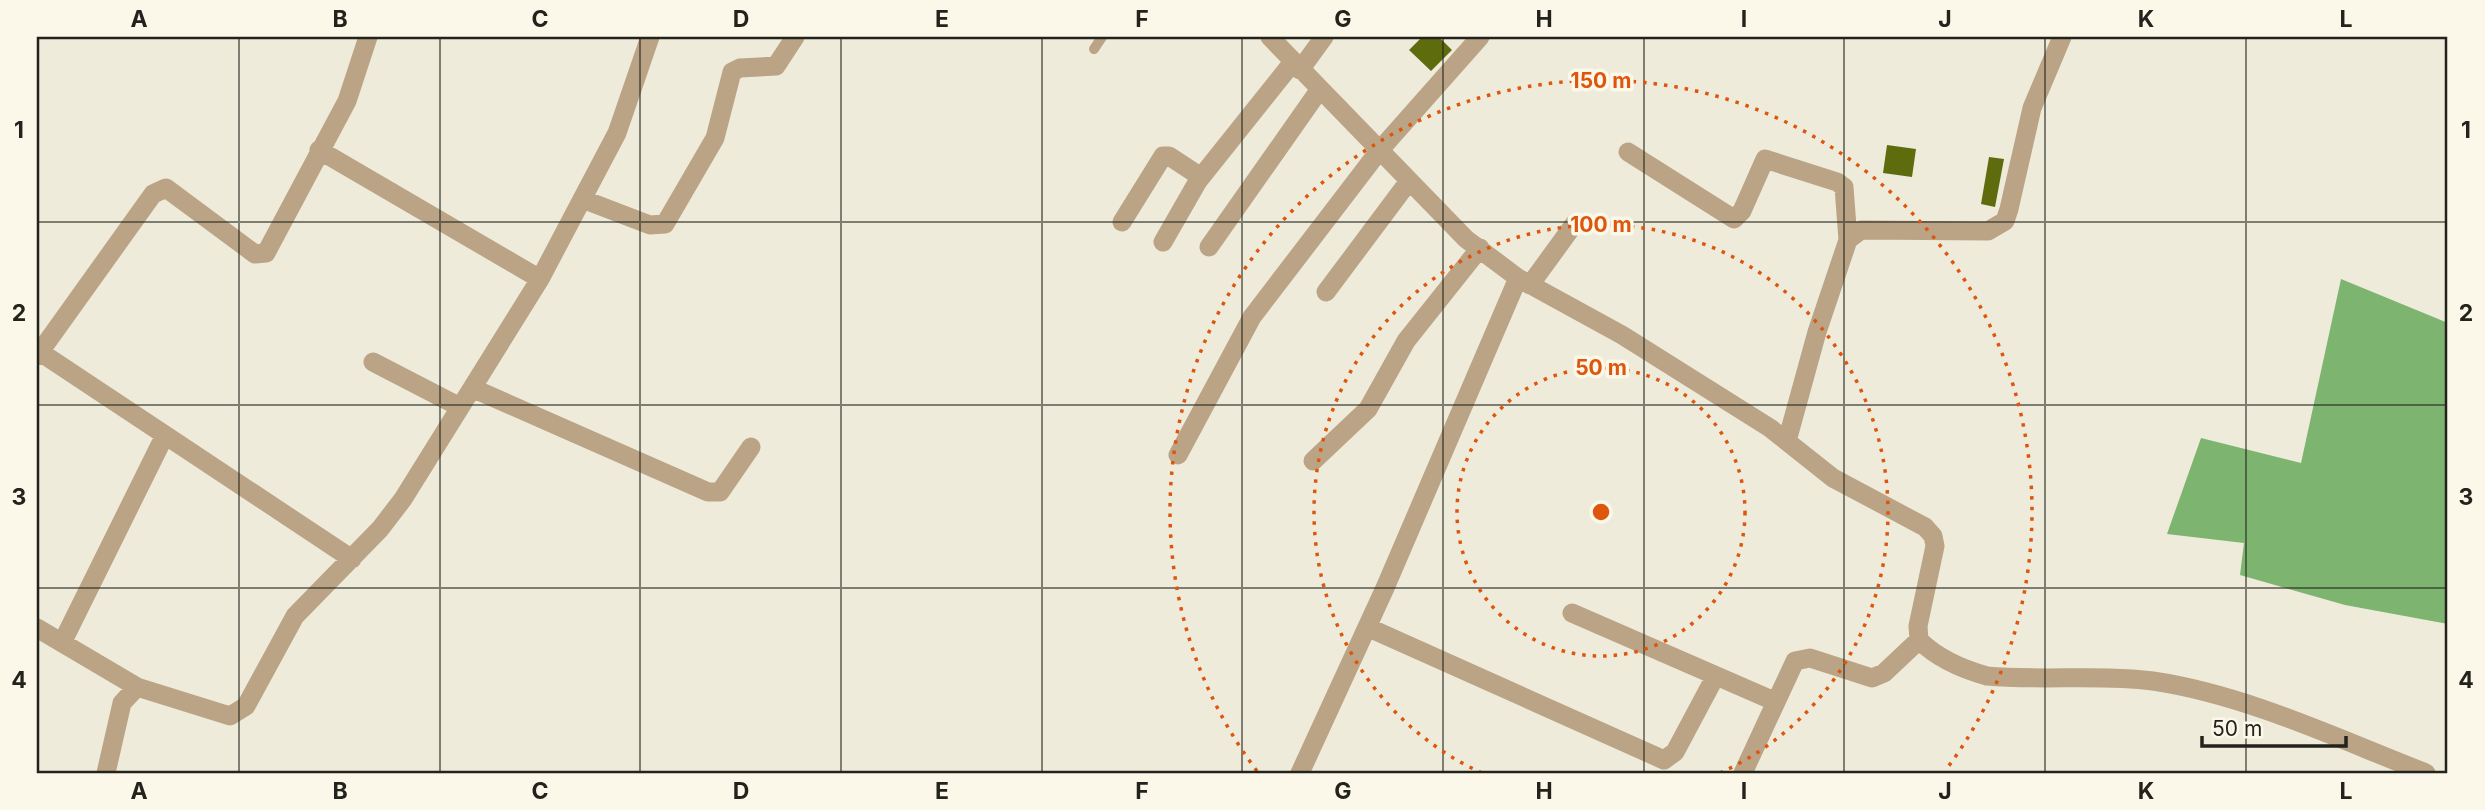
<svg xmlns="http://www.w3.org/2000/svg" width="2485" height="810" font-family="Inter,sans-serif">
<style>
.water{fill:#7db470}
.building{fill:#5e6c0e}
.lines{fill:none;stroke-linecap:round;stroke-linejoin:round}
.service{stroke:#bba485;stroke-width:10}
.minor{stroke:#bba485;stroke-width:19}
.grid{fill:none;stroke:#23221c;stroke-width:2;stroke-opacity:0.55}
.ring{fill:none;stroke:#de560d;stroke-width:3.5;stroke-dasharray:3.5 7}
.centre{fill:#de560d;stroke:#fbf8e9;stroke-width:3.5}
.ring-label{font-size:21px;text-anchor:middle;font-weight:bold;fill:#de560d;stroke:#fbf8e9;stroke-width:7;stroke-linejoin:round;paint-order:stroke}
.neatline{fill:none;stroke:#23221c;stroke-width:2.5}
.grid-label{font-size:23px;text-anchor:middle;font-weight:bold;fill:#23221c}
</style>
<rect width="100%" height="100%" fill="#eeebdb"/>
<!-- water -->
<path class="water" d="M2341,279L2448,323V624L2345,605L2240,575L2244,543L2167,534L2201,438L2301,463Z"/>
<!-- building -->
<path class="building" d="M1422,37H1439L1452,50L1431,71L1409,50Z
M1887,145L1916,149L1912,177L1883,173Z
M1989,157L2004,159L1995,207L1981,204Z"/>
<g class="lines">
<!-- service -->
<path class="service" d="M1094,49L1102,37"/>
<!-- minor -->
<path class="minor" d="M1270,37L1466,239L1518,278L1622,335L1770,428L1833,478L1925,527L1933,536L1935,546L1918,626L1919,640C1938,659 1962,669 1987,676C2042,681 2099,674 2153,681C2247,695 2338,739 2426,773
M1300,70L1324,37
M1628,152L1734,219L1742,211L1765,159L1837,182L1844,187L1848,240
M582,199L650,225L665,224L715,138L732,72L740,68L776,66L795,37
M1122,222L1163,156H1169L1201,177
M1163,242L1198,181L1293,62
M1209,247L1320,89
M540,279L617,133L650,37
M1530,285L1575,223
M1326,292L1409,181
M40,352L352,559
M37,356L153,194L166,188L255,254L266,253L347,101L368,37
M373,362L460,407
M472,388L708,492H720L751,447
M1787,441L1817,332L1848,240L1861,230L1988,231L2005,221L2009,209L2032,108L2062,37
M1178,455L1252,317L1379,151L1480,37
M1313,461L1368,409L1406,341L1480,248
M1572,613L1774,701
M1367,627L1664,760L1675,752L1715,677
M37,628L137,687
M62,643L165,435
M106,773L122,703L137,687L230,716L246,706L295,616L380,529L403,499L540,279L319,150
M1300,773L1385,588L1518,278
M1743,773L1795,661L1810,658L1872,678L1884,673L1919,640"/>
</g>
<!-- grid -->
<path class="grid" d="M239,37V773M440,37V773M640,37V773M841,37V773M1042,37V773M1242,37V773M1443,37V773M1644,37V773M1844,37V773M2045,37V773M2246,37V773M37,222H2448M37,405H2448M37,588H2448"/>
<!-- distance rings -->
<g class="ring">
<circle cx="1601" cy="512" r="144"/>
<path d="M1482 773A287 287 0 1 1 1720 773"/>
<path d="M1257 771A431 431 0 1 1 1945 771"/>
</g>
<circle cx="1601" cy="512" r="10" class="centre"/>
<g class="ring-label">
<text x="1601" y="88">150 m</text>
<text x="1601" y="232">100 m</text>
<text x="1601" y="375">50 m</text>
</g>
<!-- border -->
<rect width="2485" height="810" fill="none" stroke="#fbf8e9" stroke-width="77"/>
<!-- scale -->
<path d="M2202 736v10h144v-10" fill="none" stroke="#23221c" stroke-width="3.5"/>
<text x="2212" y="736" font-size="21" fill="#23221c" stroke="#fbf8e9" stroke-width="5" paint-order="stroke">50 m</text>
<rect x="38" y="38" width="2408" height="734" class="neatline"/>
<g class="grid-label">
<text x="139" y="27">A</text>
<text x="340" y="27">B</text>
<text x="540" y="27">C</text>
<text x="741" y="27">D</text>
<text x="942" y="27">E</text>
<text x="1142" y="27">F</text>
<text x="1343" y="27">G</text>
<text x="1544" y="27">H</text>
<text x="1744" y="27">I</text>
<text x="1945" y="27">J</text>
<text x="2146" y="27">K</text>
<text x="2346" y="27">L</text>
<text x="19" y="138">1</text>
<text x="2466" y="138">1</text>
<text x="19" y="321">2</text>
<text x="2466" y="321">2</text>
<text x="19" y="505">3</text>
<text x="2466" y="505">3</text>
<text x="19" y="688">4</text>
<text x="2466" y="688">4</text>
<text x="139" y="799">A</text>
<text x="340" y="799">B</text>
<text x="540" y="799">C</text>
<text x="741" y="799">D</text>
<text x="942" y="799">E</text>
<text x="1142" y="799">F</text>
<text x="1343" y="799">G</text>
<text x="1544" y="799">H</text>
<text x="1744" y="799">I</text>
<text x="1945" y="799">J</text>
<text x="2146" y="799">K</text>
<text x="2346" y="799">L</text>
</g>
</svg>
